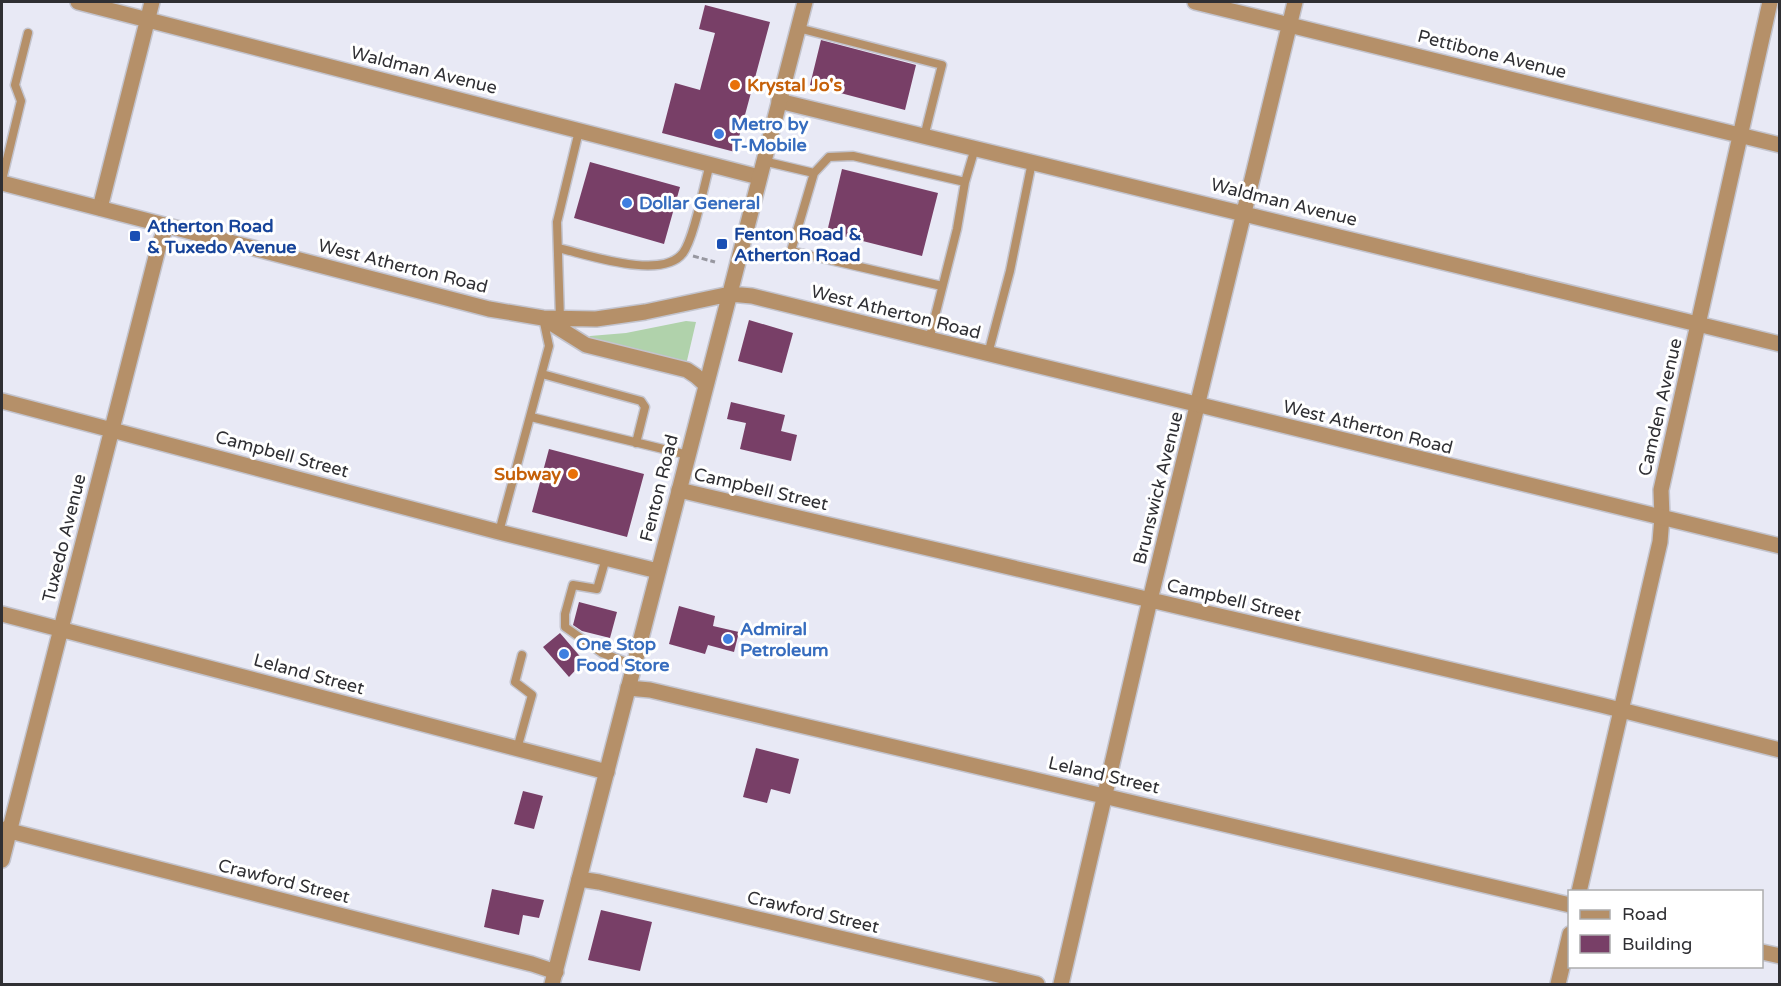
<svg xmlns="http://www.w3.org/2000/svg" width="1781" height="986" font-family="'Varela Round',sans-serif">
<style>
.green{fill:#b0d2ab}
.building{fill:#783f67}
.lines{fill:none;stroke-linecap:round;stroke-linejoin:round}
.service-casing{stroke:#c3c4ce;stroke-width:11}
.minor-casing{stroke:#c3c4ce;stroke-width:18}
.tertiary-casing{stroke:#c3c4ce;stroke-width:18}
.path{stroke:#9797a0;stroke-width:3;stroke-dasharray:6 3;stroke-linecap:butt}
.service{stroke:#b59069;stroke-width:8}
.minor{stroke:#b59069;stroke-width:15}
.tertiary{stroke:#b59069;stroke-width:15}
.food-dot{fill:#e8710a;stroke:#fff;stroke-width:2}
.shop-dot{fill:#3f7fe0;stroke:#fff;stroke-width:2}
.transit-dot{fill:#1a4fb4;stroke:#fff;stroke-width:2}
.labels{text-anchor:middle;stroke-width:6;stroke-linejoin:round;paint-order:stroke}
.street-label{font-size:18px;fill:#2f2f33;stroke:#fff}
.food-label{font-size:18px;font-weight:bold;fill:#c56008;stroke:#fff;text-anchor:start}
.shop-label{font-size:18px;font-weight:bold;fill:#366cbe;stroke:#fff;text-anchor:start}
.transit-label{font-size:18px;font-weight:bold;fill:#164399;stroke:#fff;text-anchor:start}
</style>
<rect width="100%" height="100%" fill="#e8e9f5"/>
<!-- green -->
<path class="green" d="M686,321L696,322L686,365L587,339L590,336L626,333Z"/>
<!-- building -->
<path class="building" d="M705,5L770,22L735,152L662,133L675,83L700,90L715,33L699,29Z
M821,40L916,65L905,110L810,85Z
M590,162L680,187L664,244L574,218Z
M842,169L938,193L922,256L827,232Z
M749,320L793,333L782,373L738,361Z
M731,402L785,415L781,431L797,435L791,461L740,449L746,423L727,419Z
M549,449L644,474L627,537L532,512Z
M579,602L617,612L610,638L582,631L573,625Z
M679,606L715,616L713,626L739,632L734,652L708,645L705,654L669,644Z
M560,633L584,661L569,677L543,647Z
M756,748L799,759L790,794L771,789L767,803L743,797Z
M523,791L543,796L534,829L514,824Z
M492,889L544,900L539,918L523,915L519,935L484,927Z
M601,910L652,922L640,971L588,960Z"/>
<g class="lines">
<defs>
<path id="service" d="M798,28L942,65L924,137
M763,161L814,173L829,157L853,156L965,182L975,148
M814,173L791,251L942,286
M2,180L21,101L15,85L28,33
M558,248C586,254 662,281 683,253C694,238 704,185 710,164
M560,319L557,222L579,131
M929,340L957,229L965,182
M988,354L1010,271L1032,162
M542,374L641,401L645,407L636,443
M531,417L688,455
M499,532L549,346L543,318
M606,558L597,589L573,585L565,614V627L602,653L634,665
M517,749L532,695L515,682L522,655"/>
<path id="minor" d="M78,2L759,177
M1195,2L1780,145
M779,101C1112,181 1446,262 1780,344
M100,208L152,2
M2,401L499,532L658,571
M679,490L1601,705L1780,750
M2,614L607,772
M628,688L650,690L1570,905
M2,829L532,964L556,972
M2,860L159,245L167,225
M579,879L599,882L1037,984
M1579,892L1660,542L1662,517L1661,490L1770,2
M1762,952L1780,956
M1061,984L1150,600L1295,2
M1558,984L1570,934"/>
<path id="tertiary" d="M2,183L489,309L543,318L596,319L645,312L730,294L752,296L1780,546
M546,320L586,345L687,370L696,376L706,385
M552,984L805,2"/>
</defs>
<!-- service casing -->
<use href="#service" class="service-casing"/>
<!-- minor casing -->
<use href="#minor" class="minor-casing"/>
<!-- tertiary casing -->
<use href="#tertiary" class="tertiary-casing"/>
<!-- path -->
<path class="path" d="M693,256L715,262"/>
<!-- service -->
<use href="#service" class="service"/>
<!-- minor -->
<use href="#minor" class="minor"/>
<!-- tertiary -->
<use href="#tertiary" class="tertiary"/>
</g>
<!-- markers -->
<g class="food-dot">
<circle cx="735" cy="85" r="6"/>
<circle cx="573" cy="474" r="6"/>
</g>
<g class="shop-dot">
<circle cx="719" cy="134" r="6"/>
<circle cx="627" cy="203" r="6"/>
<circle cx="728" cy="639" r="6"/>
<circle cx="564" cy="654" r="6"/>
</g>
<g class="transit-dot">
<rect x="129" y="230" width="12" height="12" rx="3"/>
<rect x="716" y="238" width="12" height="12" rx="3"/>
</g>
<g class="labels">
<!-- street labels -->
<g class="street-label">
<text transform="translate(1492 54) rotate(14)" y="6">Pettibone Avenue</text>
<text transform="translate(424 70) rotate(14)" y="6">Waldman Avenue</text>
<text transform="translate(1284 202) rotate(14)" y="6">Waldman Avenue</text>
<text transform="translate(403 266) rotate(14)" y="6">West Atherton Road</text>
<text transform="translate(896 312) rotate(14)" y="6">West Atherton Road</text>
<text transform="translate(1660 407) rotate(-77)" y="6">Camden Avenue</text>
<text transform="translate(1368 427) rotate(14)" y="6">West Atherton Road</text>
<text transform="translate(282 454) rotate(15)" y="6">Campbell Street</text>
<text transform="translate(659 488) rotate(-76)" y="6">Fenton Road</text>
<text transform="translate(1158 488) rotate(-76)" y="6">Brunswick Avenue</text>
<text transform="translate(761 489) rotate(13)" y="6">Campbell Street</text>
<text transform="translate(64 538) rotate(-76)" y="6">Tuxedo Avenue</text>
<text transform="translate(1234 600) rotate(13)" y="6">Campbell Street</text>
<text transform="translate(309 674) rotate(15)" y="6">Leland Street</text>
<text transform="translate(1104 775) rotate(13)" y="6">Leland Street</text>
<text transform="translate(284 881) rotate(14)" y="6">Crawford Street</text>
<text transform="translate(813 912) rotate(13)" y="6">Crawford Street</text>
</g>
<!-- food labels -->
<g class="food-label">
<text x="747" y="91">Krystal Jo's</text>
<text x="561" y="480" text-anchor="end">Subway</text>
</g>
<!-- shop labels -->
<g class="shop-label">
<text x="731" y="130">Metro by<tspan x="731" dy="21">T-Mobile</tspan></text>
<text x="639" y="209">Dollar General</text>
<text x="740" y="635">Admiral<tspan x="740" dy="21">Petroleum</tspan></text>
<text x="576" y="650">One Stop<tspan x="576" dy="21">Food Store</tspan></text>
</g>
<!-- transit labels -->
<g class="transit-label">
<text x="147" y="232">Atherton Road<tspan x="147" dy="21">&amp; Tuxedo Avenue</tspan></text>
<text x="734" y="240">Fenton Road &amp;<tspan x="734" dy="21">Atherton Road</tspan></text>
</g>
</g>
<!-- border -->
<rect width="1781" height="986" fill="none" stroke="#2f2f33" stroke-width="6"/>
<!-- legend -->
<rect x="1568" y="890" width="195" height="78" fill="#ffffff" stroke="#acacad" stroke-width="1.5"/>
<rect x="1580" y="910" width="30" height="9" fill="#b59069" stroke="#acacad" stroke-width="1.5"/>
<text x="1622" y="920" font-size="18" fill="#2f2f33">Road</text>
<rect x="1580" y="935" width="30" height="18" fill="#783f67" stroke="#acacad" stroke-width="1.5"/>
<text x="1622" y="950" font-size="18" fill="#2f2f33">Building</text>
</svg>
